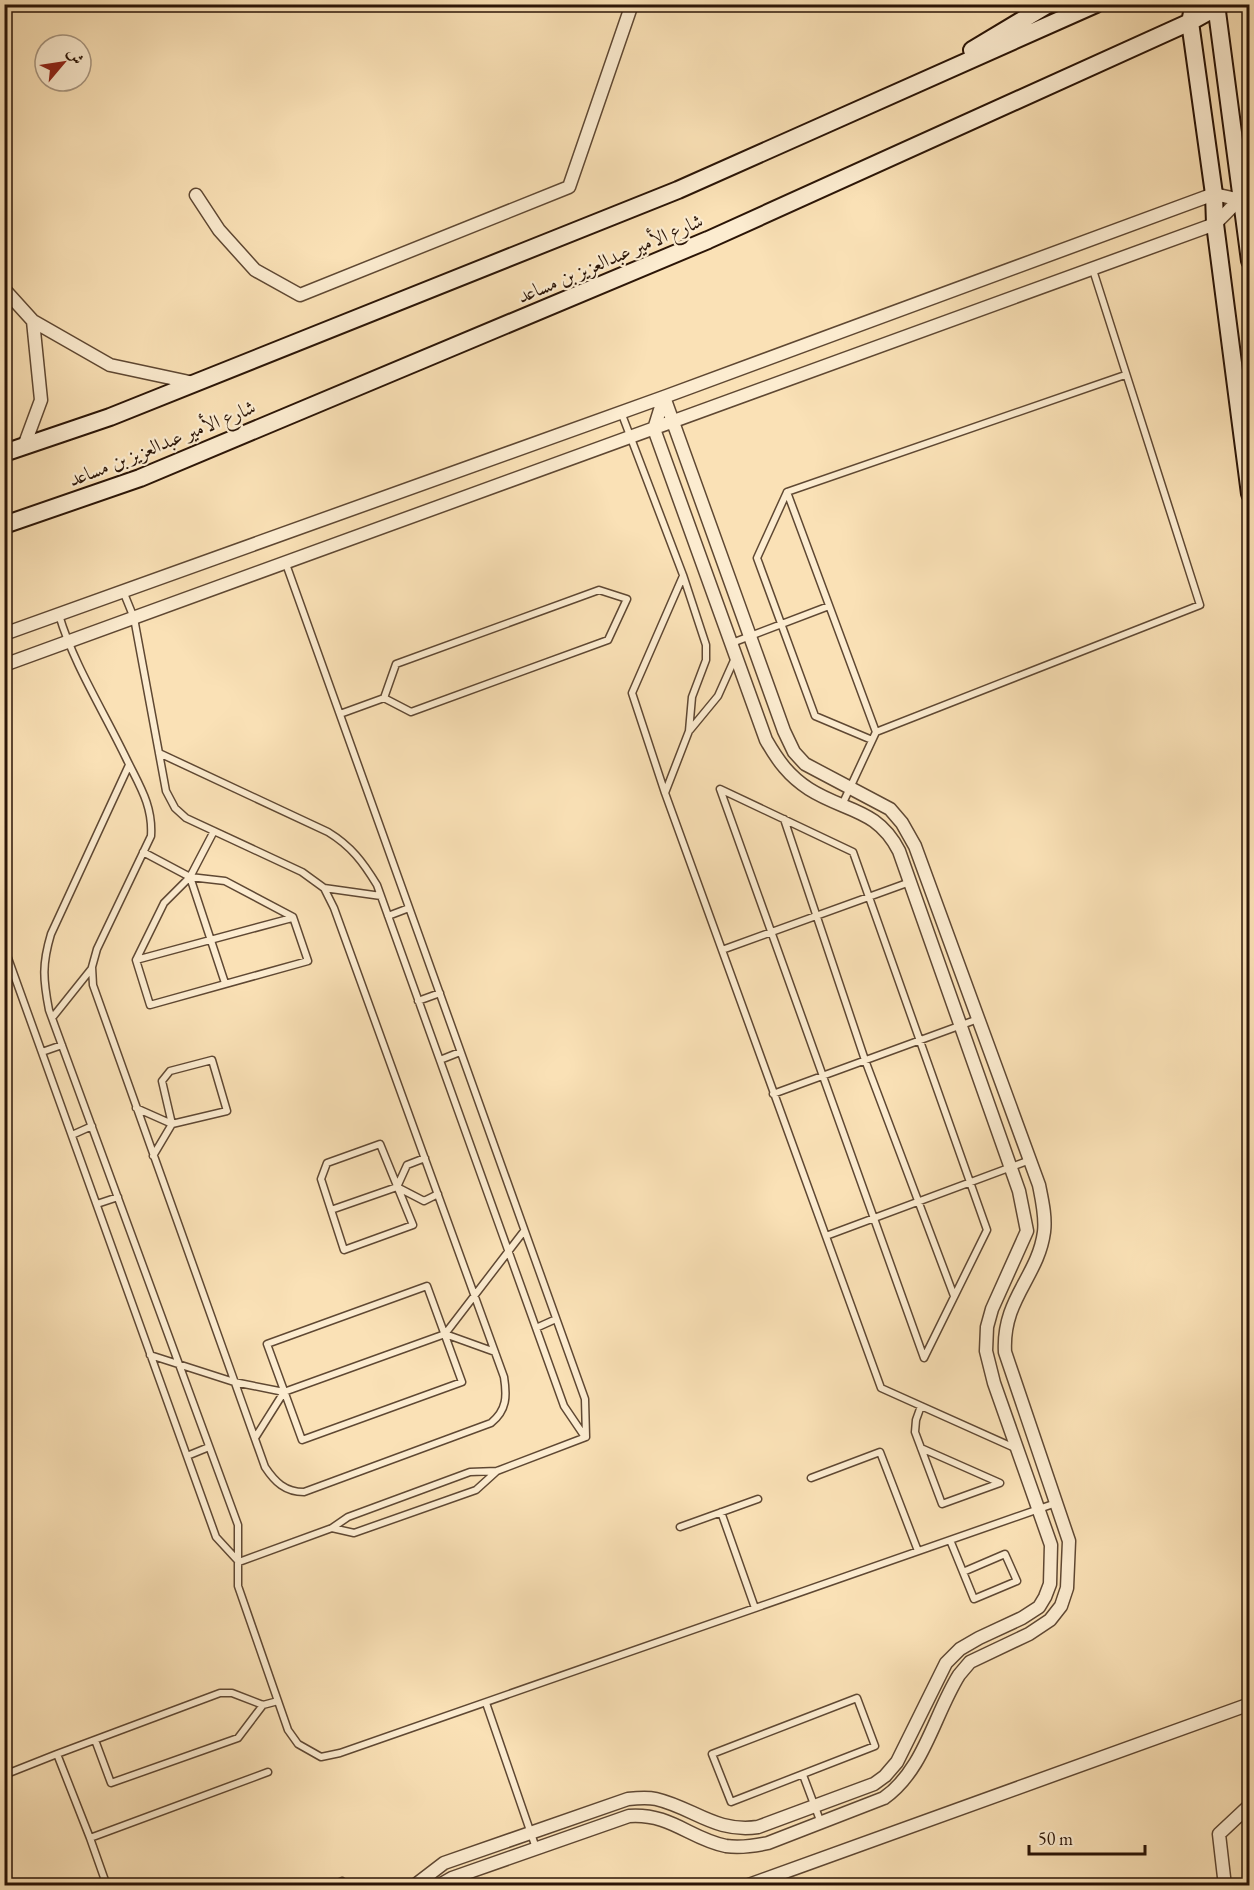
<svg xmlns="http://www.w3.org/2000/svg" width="1254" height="1890" font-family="'EB Garamond',Amiri,serif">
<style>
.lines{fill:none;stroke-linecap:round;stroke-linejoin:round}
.lane-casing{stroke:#5f4833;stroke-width:9}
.street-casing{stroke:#5f4833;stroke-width:15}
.secondary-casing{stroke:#2b1507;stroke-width:20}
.lane{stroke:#fcecd0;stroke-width:6}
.street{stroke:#fcecd0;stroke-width:12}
.secondary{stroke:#fcecd0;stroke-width:16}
.labels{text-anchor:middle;stroke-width:4.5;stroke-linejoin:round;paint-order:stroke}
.street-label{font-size:20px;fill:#2b1507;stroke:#fcecd0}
</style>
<rect width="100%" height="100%" fill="#fae1b6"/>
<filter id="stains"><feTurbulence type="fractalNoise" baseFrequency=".00333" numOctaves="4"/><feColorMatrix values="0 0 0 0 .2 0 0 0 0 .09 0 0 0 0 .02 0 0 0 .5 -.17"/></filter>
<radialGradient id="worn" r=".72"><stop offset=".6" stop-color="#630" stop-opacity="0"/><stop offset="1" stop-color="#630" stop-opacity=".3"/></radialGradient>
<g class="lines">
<defs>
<path id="lane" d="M621,412L683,575L706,645V660L692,697L689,731L665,793L881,1388L1017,1449
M787,492L757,558L815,716L872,740
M286,564L585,1399L586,1437
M59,615C74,665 103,710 126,758C139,785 153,805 151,836L97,949L92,967L93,985L265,1467C275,1482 285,1492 304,1492L491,1423C507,1410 507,1396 504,1377L334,908L324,888L302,872L186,818L175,808L166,791L134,618L123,591
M732,643L829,606
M340,714L384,698L396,664L599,590L627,599L608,640L411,712L384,698
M690,730L718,696L735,658
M876,732L787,492L1125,375
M159,753L328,832C351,846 363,862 377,885L564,1406L585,1437
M129,765L51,934C42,964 43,979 49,1010L238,1525V1586L288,1730L298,1744L321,1757L340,1753L1056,1503
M720,789L853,852L987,1230L924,1358Z
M665,793L632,693L683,576
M842,805L876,732L1200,605L1093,270
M784,819L865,1060L954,1296
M143,852L190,877L225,881L293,917L308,961L150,1005L136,960L164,903L190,877L214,831
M190,877L225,983
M324,888L381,896
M388,916L409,908
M4,947L216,1537L239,1562
M722,950L910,882
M136,960L292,918
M418,1001L440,993
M52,1018L92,968
M42,1052L62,1045
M212,1060L227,1111L172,1124L162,1081L170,1071Z
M440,1060L460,1052
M773,1094L978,1019
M136,1108L172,1124L153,1156
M72,1135L92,1126
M380,1144L413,1225L344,1250L321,1179L327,1163Z
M425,1158L407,1165L397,1187L424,1201L438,1194
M97,1204L118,1197
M331,1210L397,1187
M826,1236L1030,1160
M427,1286L462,1382L302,1440L267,1344Z
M536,1328L556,1319
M445,1334L495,1352
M150,1355L234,1382L284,1392L445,1334L524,1231
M255,1438L284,1392
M921,1448L1000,1483L942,1504L915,1432L916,1420L921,1406
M187,1456L209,1447
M811,1478L880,1452L918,1551
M721,1512L755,1608
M680,1527L758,1499
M332,1528L354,1533L476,1490L497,1471
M950,1540L974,1599L1017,1581L1005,1554L963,1572
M239,1562L332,1528L348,1517L470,1472L497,1471L586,1437
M857,1698L875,1746L731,1802L712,1754Z
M486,1703L536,1848
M95,1740L111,1783L238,1738L263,1705
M57,1754L220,1693H232L263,1705L278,1701
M4,1775L57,1754L90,1838L268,1772
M803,1775L821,1823
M90,1838L107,1886
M331,1886L342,1881L343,1886"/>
<path id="street" d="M196,195L219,230L255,270L300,295L569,187L632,4
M4,289L33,321L110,365L194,383
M24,446L41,400L33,321
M4,634L664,397L1214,194L1241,200
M4,665L1215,224L1250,189
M414,1886L444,1863L628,1799C637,1798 647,1797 656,1799C694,1808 715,1833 758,1827L874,1784L885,1776L897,1762L946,1663L960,1649L979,1638L1022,1618L1039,1607L1045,1597L1050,1584L1051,1545L994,1383L986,1351L987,1327L992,1309L1027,1231L1019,1191L899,851C877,808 845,812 809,789C789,776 778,761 766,740L654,429L664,397
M438,1886L452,1878L629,1816C671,1813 690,1839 726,1846C740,1848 754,1846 768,1843L884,1798C924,1770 934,1715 959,1675L970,1662L1029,1634L1050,1620L1061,1606L1067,1588L1069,1541L1005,1352C1002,1299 1038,1277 1044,1232C1046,1217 1042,1200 1039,1185L915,846L902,823L890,809L805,764L794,752L784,731L664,397
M746,1886L1250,1704
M1225,1886L1219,1834L1250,1805"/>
<path id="secondary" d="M1194,4L1190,22L1214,194L1215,224L1250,494
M1216,4L1250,261
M972,50L1049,4
M4,453L110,417L678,190L1096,4
M4,525L140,478L708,240L1190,22L1222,4"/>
</defs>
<!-- lane casing -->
<use href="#lane" class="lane-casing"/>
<!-- street casing -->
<use href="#street" class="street-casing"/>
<!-- secondary casing -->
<use href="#secondary" class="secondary-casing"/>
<!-- lane -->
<use href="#lane" class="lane"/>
<!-- street -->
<use href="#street" class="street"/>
<!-- secondary -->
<use href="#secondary" class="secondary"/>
</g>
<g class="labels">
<!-- street labels -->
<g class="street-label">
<text transform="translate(610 258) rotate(-23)" y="7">شارع الأمير عبدالعزيز بن مساعد</text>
<text transform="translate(162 443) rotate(-22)" y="7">شارع الأمير عبدالعزيز بن مساعد</text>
</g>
</g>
<!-- margin -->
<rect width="1254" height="1890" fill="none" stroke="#fae1b6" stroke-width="24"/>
<rect x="6" y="6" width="1242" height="1878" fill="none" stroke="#2b1507" stroke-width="3"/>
<rect x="12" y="12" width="1230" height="1866" fill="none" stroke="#2b1507" stroke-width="1.5"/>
<!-- north arrow -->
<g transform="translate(63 63) rotate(61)"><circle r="28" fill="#fcecd0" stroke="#a89680" stroke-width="1.5"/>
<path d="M0-4.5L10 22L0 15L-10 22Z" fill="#8f2418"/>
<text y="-9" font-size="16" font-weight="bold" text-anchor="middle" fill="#2b1507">ش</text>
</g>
<!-- scale -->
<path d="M1029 1845v9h116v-9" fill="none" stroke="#2b1507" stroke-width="3"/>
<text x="1038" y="1845" font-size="18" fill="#2b1507" stroke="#fcecd0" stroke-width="4.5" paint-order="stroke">50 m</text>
<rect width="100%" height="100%" filter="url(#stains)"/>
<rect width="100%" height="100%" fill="url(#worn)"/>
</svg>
